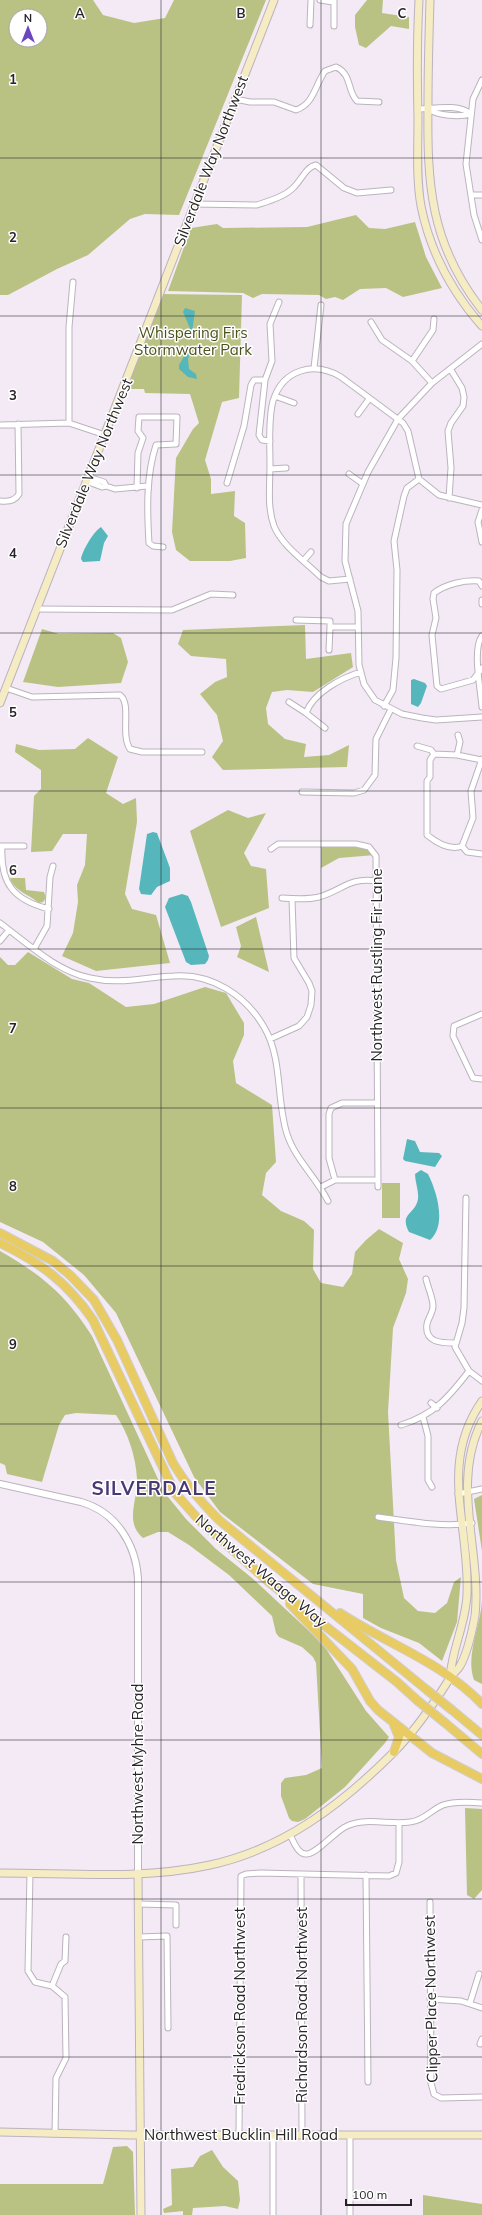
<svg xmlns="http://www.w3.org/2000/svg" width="482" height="2215" font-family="Mulish,sans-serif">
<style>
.green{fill:#b9c282;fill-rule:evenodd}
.water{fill:#55b7bb}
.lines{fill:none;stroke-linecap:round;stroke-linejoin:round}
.minor-casing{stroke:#bbb3be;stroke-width:7}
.tertiary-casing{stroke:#bbb3be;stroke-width:8}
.secondary-casing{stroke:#bbb3be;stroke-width:9}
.trunk-casing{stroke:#cfcfd0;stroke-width:10}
.minor{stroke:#fff;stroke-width:5}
.tertiary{stroke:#fff;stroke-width:6}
.secondary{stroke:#f6ecc4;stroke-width:7}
.trunk{stroke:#e8cc63;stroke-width:8}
.trunk-bridge-casing{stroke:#cfcfd0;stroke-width:10;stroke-linecap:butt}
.trunk-bridge{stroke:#e8cc63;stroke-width:8}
.grid{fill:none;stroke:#272328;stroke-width:1;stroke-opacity:0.55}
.labels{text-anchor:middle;stroke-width:3;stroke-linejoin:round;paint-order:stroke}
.street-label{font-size:15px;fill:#272328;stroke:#fff}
.park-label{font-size:15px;fill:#4b511d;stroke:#fff}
.district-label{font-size:19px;font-weight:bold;letter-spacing:1px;fill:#483976;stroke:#fff}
.grid-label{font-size:13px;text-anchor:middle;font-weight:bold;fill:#272328;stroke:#fff;stroke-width:3;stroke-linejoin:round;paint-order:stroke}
</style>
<rect width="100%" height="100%" fill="#f3eaf6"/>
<!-- green -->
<path class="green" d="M0,0H93L103,15L134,23L165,18L174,0H266L179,215L145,214L130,219L88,255L57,269L8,295H0ZM16,16H40V40H16Z
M367,0H383L382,13L409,17V29L391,26L366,48L359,45L355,27V15Z
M356,215L369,228L385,229L415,222L426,257L442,288L403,297L386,288L360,289L343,300L335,297L326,299L319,295L262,294L253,298L243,293L168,291L191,228L217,224L223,228L307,227Z
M160,294L242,295L239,398L222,402L205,460L211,479V494L235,491L234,516L245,523L246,558L230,561H190L176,550L172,532L176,458L193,429L199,423L190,394L145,393L144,389H124Z
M305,625L306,659L351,653L353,667L313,692L287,690L272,692L266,708L268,724L285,739L306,744L304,757L329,755L349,745L347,767L223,770L212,757L223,741L217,715L200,694L215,682L227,677L226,659L191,656L178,644L183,630Z
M42,629L59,634L113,633L121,638L128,662L121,683L58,687L23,682Z
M88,738L118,757L106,793L123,804L136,798L137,822L125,894L132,909L156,915L170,963L96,971L62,956L73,933L78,902L77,885L85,865L87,834H63L52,851L31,852L34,796L41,789V770L15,752L16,744L39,750L75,749Z
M228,810L248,818L266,813L244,853L251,866L266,869L269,908L221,927L190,831Z
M321,844L365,845L375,855L339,858L321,868Z
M10,878H25L26,890L44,892L46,898L43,902L39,903C30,895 14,891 10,878Z
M256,917L269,972L237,957L241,946L236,927Z
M28,952L72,979L89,983L126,1007L154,1004L205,987L226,993L244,1023V1035L233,1061L236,1083L272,1105L276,1162L266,1173L262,1195L281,1211L304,1221L314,1230L313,1269L321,1283L343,1287L352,1274L355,1252L366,1240L379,1229L403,1243L399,1259L408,1279L406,1293L393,1328L388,1412L396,1560L404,1598L418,1611L435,1613L447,1603L454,1582L461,1577L457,1622L442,1661L419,1643L381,1628L363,1618V1594L313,1584L220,1512L194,1477L116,1313L84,1275L43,1242L0,1222V957L8,965H15Z
M382,1183H400V1218H382Z
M0,1251C42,1275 66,1295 92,1336L164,1492L186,1519L216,1549L252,1578L323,1644L366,1711L389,1737L385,1743L345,1787L305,1819L298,1822L292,1821L289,1818L281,1796V1783L285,1778L306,1775L322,1768L316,1663L313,1657L302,1647L279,1637L276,1633L272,1616L229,1575L189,1545L168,1532H158L143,1538C124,1522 138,1500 137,1479C136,1457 128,1433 116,1415L76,1413L65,1415L59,1425L42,1482L7,1474L5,1465L0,1463Z
M482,1495V1551L474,1499Z
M482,1600V1684L474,1680C465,1654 481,1626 482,1600Z
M465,1808L482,1809V1890L474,1899L467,1895Z
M127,2146L133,2152L135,2215H0V2184H103L113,2147Z
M212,2150L223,2167L238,2181L240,2200L238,2209L225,2206L193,2208L192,2215H183V2211L164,2213L163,2209L172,2205L171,2169L193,2167L200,2156Z
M423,2195L482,2204V2215H423Z"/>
<!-- water -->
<path class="water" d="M185,308L195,311L192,333L183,312Z
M189,348L191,350L188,359L189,369L196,374L197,379L188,377L179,369V365Z
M101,527L108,536L104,543L100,561L83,562L81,559C82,551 94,531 101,527Z
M414,679L425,683L427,686L421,703L418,707L411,704V680Z
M153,832L157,833L170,868V881L157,887L151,895L141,894L139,889L147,834Z
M182,894L188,896L191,902L209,956L208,960L205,964L191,965L186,962L165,907L169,898Z
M407,1139L415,1141L420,1152L439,1153L442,1156L435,1167L405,1161L403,1159Z
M421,1170L428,1174C437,1192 447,1225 430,1240L409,1232C399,1213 415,1215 418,1199C419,1191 415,1182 415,1174Z"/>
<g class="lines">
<defs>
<path id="minor" d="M320,0L333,2
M334,0V26
M310,25L311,0
M482,80L473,99L466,164L474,215L482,240
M235,99L250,102H274L296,110C314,104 315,85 325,71L336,67C352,74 347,91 357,101L379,102
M418,109C433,109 457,103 471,114
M428,109C438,116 459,117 471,114
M471,195H482
M194,204L257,205C269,201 286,196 294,187C302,179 306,167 316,165L344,188L357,193L391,190
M371,322L382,340L412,361L432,383
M482,344L432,383L398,419L368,472L346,524L345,561L358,611L359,665L364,684L375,700L402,714L422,718L436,720L482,717
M412,361L433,330L434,319
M314,368L321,305
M275,396L294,403
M358,414L369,399
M69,423V327L73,282
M0,425L69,423L105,435
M270,441L262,440L259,435L265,380L272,361L270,324L279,302
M270,469L286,468
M349,474L363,484
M86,481L102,487L106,486L104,482L88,477
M227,483L244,426L251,385L254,380H265
M106,486L115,489L147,486
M137,488L138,453L143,438L138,431L139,417H177L176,444L156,445C146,476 147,510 149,543L153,546L163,547
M449,498L451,468L448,431L451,423L463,406L464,397L462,388L451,370
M0,501C8,502 15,501 19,494L18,424
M482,510L478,522L482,542
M304,560L311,552
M350,579L329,581L321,577C306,562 282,546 274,526C267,507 270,485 270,465C270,447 268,419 273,401C283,369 314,361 341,377L403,423L408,431L419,479L439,495L482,505
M482,586L479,581C464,580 446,584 434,593L433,599L436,618L432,635L437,686L441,689L473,680L482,668
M482,600V604
M37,609L172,610L211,594L233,595
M296,620L330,621V627H357
M482,636C472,649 481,691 482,707
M329,650L330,627
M6,688L32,697L120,695C132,704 120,734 130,749L142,752H202
M289,702L306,713
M384,706L393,690L396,658L397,570L394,541L404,496L407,488L419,479
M325,728L306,713C313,693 341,678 361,672
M417,746L431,750L434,754
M457,755L460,742L458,735
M302,792L354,793L364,790L375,775L376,739L391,709
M0,846H24
M2,846C0,883 13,900 49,909
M462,846C450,851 437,843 427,835V781L430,777V760L434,754L457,755L482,760
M462,846L473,818L471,791L482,759
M462,846L467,852L482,854
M271,849L278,844H356L369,847L376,856L378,1187
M282,898C294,899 307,900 319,897C343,890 349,877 377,881
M0,923C27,943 56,971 90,978C121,985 144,977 174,976C212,973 246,996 264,1027C283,1059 276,1100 287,1134C295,1159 316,1177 328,1201
M0,941L9,930
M34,949L47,926L50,877L53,866
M482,1014L454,1026L453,1036L473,1078L482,1079
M270,1039L299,1026L307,1017L311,1005L312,991L309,983L294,958L292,899
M335,1180L329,1158V1114L331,1108L342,1103H377
M321,1187L335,1180H378
M466,1198L464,1308L462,1323L455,1347L469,1371L482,1381
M426,1279C428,1288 433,1298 433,1306C433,1313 428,1318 427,1324C424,1343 442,1343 455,1343
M431,1403L437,1408
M423,1417L428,1436V1480L432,1487
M401,1425C434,1415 449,1397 469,1371
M458,1494L482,1489
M378,1517C408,1521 442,1528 472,1523
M290,1835C294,1842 298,1855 307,1854C318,1853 335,1831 347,1826C366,1817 390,1825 410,1822C423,1821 431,1810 443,1805C454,1801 470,1802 482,1803
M30,1873L28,1971L35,1982L52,1986L65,1997L66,2058L56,2078L55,2134
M301,1875L302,2135
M366,1875L368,2082
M430,1902L431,2083L434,2094L441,2098L482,2097
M139,1904L176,1905V1925
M139,1937L167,1936L168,2028
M52,1986L61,1964L65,1961L66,1937
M430,1999L461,2001L482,2008
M470,2003L479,1974
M480,2044L482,2039
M239,2135L241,1876L246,1874L260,1873L389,1876L396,1873L399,1862V1823
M273,2135V2215
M350,2135V2215"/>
<path id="tertiary" d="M0,1484L81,1502C116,1512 136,1544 138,1579V1873"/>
<path id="secondary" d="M419,0C417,39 417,79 418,118C418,147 416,178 421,206C430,251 452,292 482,326
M430,0C429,34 428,69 428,103C427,184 430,244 482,310
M0,703L274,0
M450,1677C452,1649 466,1623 467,1594C470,1526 438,1464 482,1401
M0,1873C69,1873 142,1880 210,1865C283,1849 341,1805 393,1753C416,1730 433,1705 450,1678C453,1673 458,1670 460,1666C468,1652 472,1632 475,1616C482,1551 450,1484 482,1421
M138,1873L141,2215
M0,2132L130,2135H482"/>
<path id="trunk" d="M0,1233L53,1261L70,1275L94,1300L117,1340L173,1463C186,1485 201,1502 219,1520L427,1690
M0,1243C41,1263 67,1282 93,1320L175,1493L199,1520L270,1583L397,1682L418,1701
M290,1604L352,1669L370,1701L378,1710L432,1753L482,1779
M340,1613C387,1644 442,1662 482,1704
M452,1710L482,1735
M444,1722L482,1754
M394,1725L399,1737L394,1752"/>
</defs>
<!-- minor casing -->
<use href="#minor" class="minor-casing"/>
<!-- tertiary casing -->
<use href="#tertiary" class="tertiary-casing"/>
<!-- secondary casing -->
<use href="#secondary" class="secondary-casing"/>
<!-- trunk casing -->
<use href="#trunk" class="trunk-casing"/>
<!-- minor -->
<use href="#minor" class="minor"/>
<!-- tertiary -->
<use href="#tertiary" class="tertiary"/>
<!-- secondary -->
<use href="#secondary" class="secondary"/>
<!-- trunk -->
<use href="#trunk" class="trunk"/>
<defs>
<path id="trunk-bridge" d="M427,1690L452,1710
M418,1701L444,1722"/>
</defs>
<!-- trunk-bridge casing -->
<use href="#trunk-bridge" class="trunk-bridge-casing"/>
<!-- trunk-bridge -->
<use href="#trunk-bridge" class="trunk-bridge"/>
</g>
<!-- grid -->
<path class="grid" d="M161,0V2215M321,0V2215M0,158H482M0,316H482M0,475H482M0,633H482M0,791H482M0,949H482M0,1108H482M0,1266H482M0,1424H482M0,1582H482M0,1740H482M0,1899H482M0,2057H482"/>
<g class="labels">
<!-- street labels -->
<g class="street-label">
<text transform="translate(211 161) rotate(-69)" y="5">Silverdale Way Northwest</text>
<text transform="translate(94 463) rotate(-68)" y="5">Silverdale Way Northwest</text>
<text transform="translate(377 965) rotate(-90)" y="5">Northwest Rustling Fir Lane</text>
<text transform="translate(261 1571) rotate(40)" y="5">Northwest Waaga Way</text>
<text transform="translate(138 1764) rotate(-90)" y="5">Northwest Myhre Road</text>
<text transform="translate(431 1999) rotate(-91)" y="5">Clipper Place Northwest</text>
<text transform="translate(302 2005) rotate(-90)" y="5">Richardson Road Northwest</text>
<text transform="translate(240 2006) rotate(-90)" y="5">Fredrickson Road Northwest</text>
<text x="241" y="2140">Northwest Bucklin Hill Road</text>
</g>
<!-- park labels -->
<g class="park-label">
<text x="193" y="338">Whispering Firs<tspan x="193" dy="17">Stormwater Park</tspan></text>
</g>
<!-- district labels -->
<g class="district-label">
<text x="154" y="1495">SILVERDALE</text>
</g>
</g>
<g class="grid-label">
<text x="80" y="18">A</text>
<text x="241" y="18">B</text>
<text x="402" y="18">C</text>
<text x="13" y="84">1</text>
<text x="13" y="242">2</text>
<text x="13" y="400">3</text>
<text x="13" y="558">4</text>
<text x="13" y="717">5</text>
<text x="13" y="875">6</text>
<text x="13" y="1033">7</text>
<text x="13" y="1191">8</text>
<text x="13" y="1349">9</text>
</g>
<!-- north arrow -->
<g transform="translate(28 28)"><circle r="19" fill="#ffffff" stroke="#a9a7a9"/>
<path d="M0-3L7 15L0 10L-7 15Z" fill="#6c46bf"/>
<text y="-6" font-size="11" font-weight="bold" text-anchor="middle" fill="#272328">N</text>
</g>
<!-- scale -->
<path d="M346 2199v6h65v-6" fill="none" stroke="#272328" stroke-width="2"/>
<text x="352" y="2199" font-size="12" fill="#272328" stroke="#ffffff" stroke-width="3" paint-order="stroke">100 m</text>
</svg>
